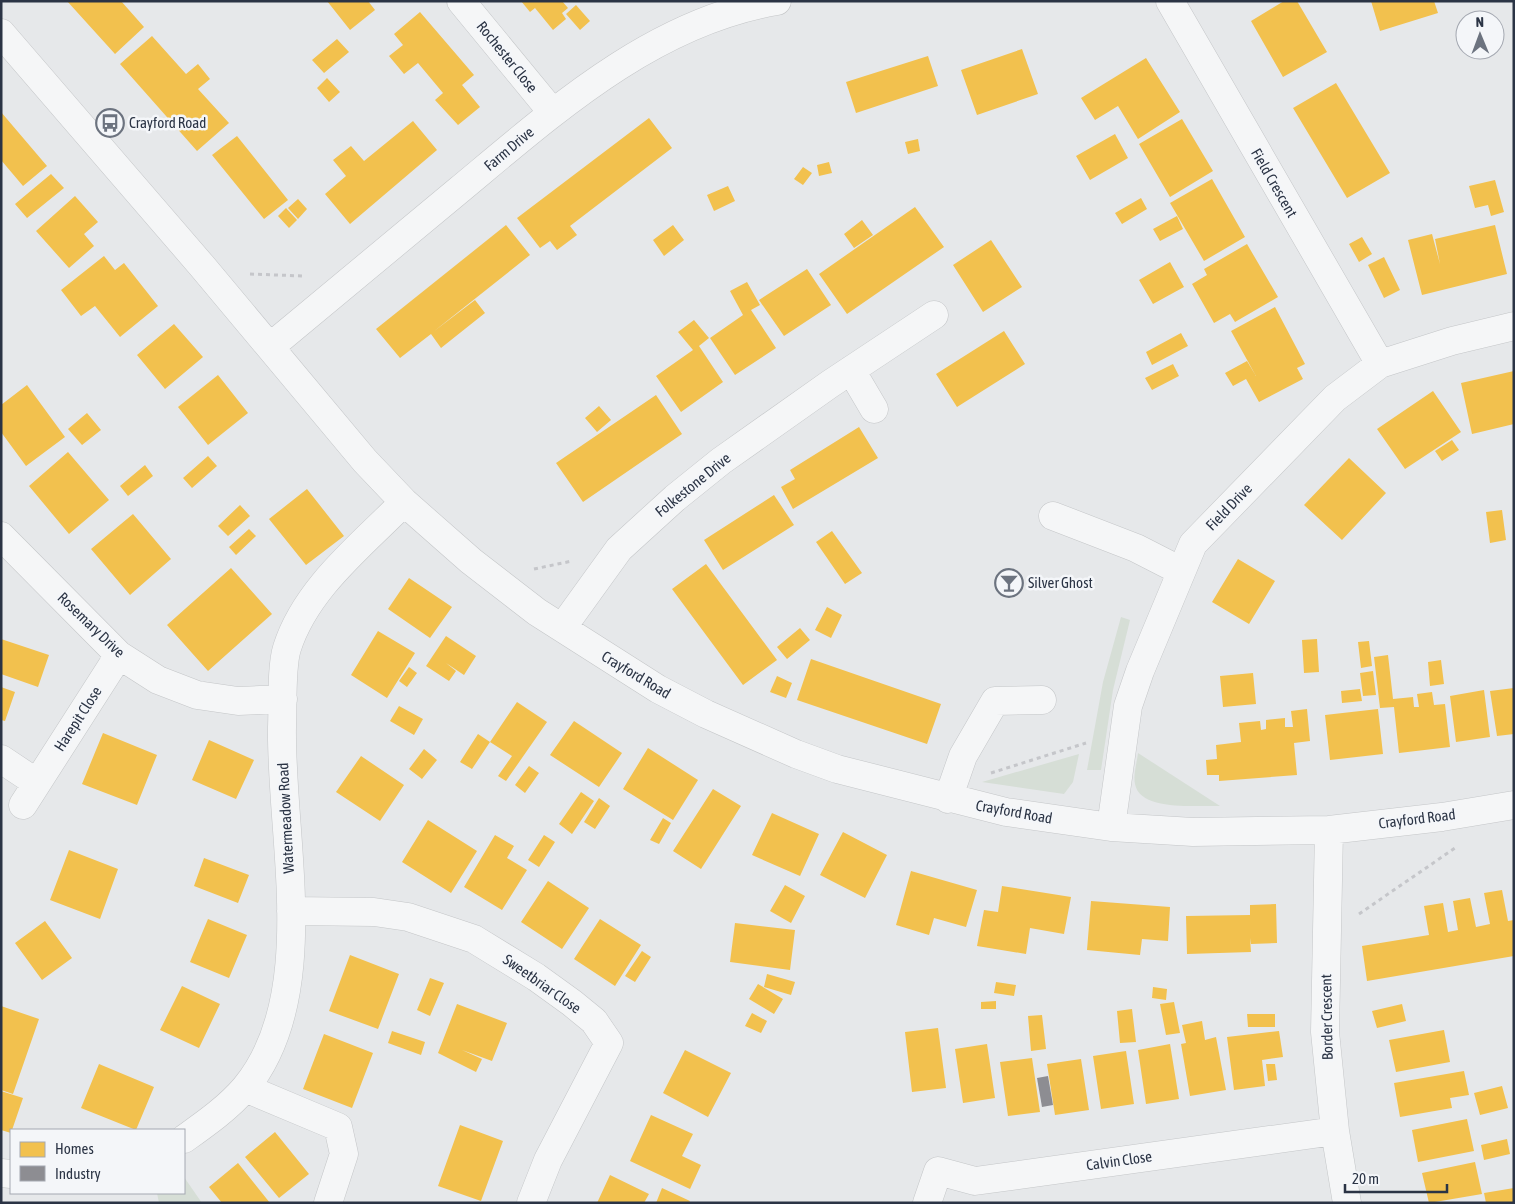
<svg xmlns="http://www.w3.org/2000/svg" width="1515" height="1204" font-family="'Asap Condensed',sans-serif">
<style>
.green{fill:#d6ded6}
.homes{fill:#f2c14e}
.industry{fill:#8d8d92}
.lines{fill:none;stroke-linecap:round;stroke-linejoin:round}
.minor-casing{stroke:#c4c6c8;stroke-width:29}
.path{stroke:#c5c6ca;stroke-width:3;stroke-dasharray:4 4;stroke-linecap:butt}
.minor{stroke:#f5f6f7;stroke-width:28}
.labels{text-anchor:middle;stroke-width:5;stroke-linejoin:round;paint-order:stroke}
.street-label{font-size:15px;fill:#2b3445;stroke:#f4f6f9}
.poi-label{font-size:15px;fill:#2b3445;stroke:#f4f6f9;text-anchor:start}
</style>
<rect width="100%" height="100%" fill="#e6e8ea"/>
<!-- green -->
<path class="green" d="M1121,617L1130,620L1113,690L1101,770H1087L1103,682Z
M1138,753L1220,806C1199,805 1140,812 1135,784C1133,775 1137,762 1138,753Z
M1079,754L1073,782L1064,794L982,782Z
M184,1177L202,1203H159L157,1193H184Z"/>
<!-- homes -->
<path class="homes" d="M67,1H121L144,27L115,54Z
M327,1H368L375,10L350,30Z
M521,1H562L568,8L562,13L566,19L553,30L535,8L530,12Z
M1284,1H1297L1327,52L1283,77L1251,21Z
M1371,1H1434L1438,13L1380,31Z
M576,5L590,21L580,30L566,14Z
M420,12L474,75L462,85L480,107L458,125L435,100L443,93L418,63L404,74L389,56L403,45L394,34Z
M152,36L186,74L198,64L210,79L198,89L229,123L197,151L120,64Z
M337,39L349,52L324,73L312,60Z
M1022,49L1038,94L977,115L961,70Z
M928,56L938,86L856,113L846,82Z
M1146,58L1180,112L1138,139L1118,106L1095,120L1081,98Z
M327,78L340,92L329,102L317,88Z
M1336,83L1390,173L1347,198L1293,108Z
M1,112L47,166L23,186L1,160Z
M649,118L672,148L570,226L577,235L557,250L550,241L540,248L517,218Z
M1182,119L1213,171L1170,197L1139,144Z
M413,121L437,150L350,224L325,194L346,176L333,160L351,146L364,161Z
M1115,134L1128,158L1090,180L1076,156Z
M237,136L288,200L264,219L212,155Z
M918,139L920,151L908,154L905,142Z
M829,162L832,173L819,176L817,165Z
M803,167L812,173L803,185L794,179Z
M51,174L64,188L27,218L15,204Z
M1212,179L1245,237L1204,261L1170,203Z
M1495,180L1504,212L1491,216L1488,205L1475,208L1469,186Z
M728,186L735,201L714,211L707,195Z
M75,196L98,222L84,234L94,246L69,268L36,231Z
M1141,198L1147,209L1122,224L1115,213Z
M298,199L307,209L298,219L288,208Z
M915,207L944,247L847,314L819,274Z
M286,208L297,220L289,228L278,216Z
M1177,216L1183,229L1160,241L1153,229Z
M862,220L873,235L854,248L844,234Z
M506,225L530,255L433,332L475,300L485,313L441,348L431,334L400,358L376,329Z
M673,225L684,240L664,256L653,240Z
M1495,225L1507,274L1422,295L1408,240L1432,234L1440,264L1435,239Z
M1362,237L1372,254L1359,262L1349,244Z
M991,240L1022,287L983,312L953,265Z
M1247,244L1278,297L1235,322L1230,314L1214,323L1192,284L1207,275L1204,269Z
M104,256L115,270L124,263L158,306L120,337L95,306L81,316L61,290Z
M1384,257L1400,290L1384,298L1368,265Z
M1170,262L1184,287L1153,304L1139,280Z
M807,269L831,305L784,336L759,300Z
M747,282L760,305L751,310L776,348L735,375L710,338L743,315L730,291Z
M1275,307L1305,364L1297,368L1303,379L1259,402L1246,379L1233,386L1225,373L1247,361L1256,376L1231,331Z
M694,320L709,338L699,346L723,382L681,412L656,376L693,350L678,332Z
M174,324L203,357L165,389L137,355Z
M1004,331L1025,364L957,407L936,374Z
M1181,333L1188,346L1152,365L1146,352Z
M1173,364L1179,376L1152,390L1145,378Z
M1514,371V424L1472,434L1461,383Z
M218,375L248,413L208,445L178,407Z
M27,385L65,437L26,466L1,432V405Z
M1433,391L1461,432L1405,469L1377,429Z
M656,395L682,434L583,502L556,463Z
M599,406L611,420L597,432L585,418Z
M87,413L101,430L82,445L68,429Z
M859,427L878,458L793,509L781,487L795,479L790,470Z
M1452,440L1459,450L1442,461L1435,451Z
M68,452L109,500L69,534L29,486Z
M208,456L217,466L192,488L183,478Z
M1349,458L1386,493L1342,540L1304,505Z
M145,465L153,476L128,496L120,486Z
M307,489L344,536L306,565L269,519Z
M774,495L794,525L723,570L704,540Z
M240,505L250,516L228,536L218,526Z
M1502,510L1506,540L1490,543L1486,512Z
M133,514L171,559L130,595L91,549Z
M249,529L256,536L236,555L229,547Z
M832,531L862,573L845,584L816,542Z
M1238,559L1275,581L1249,624L1212,602Z
M706,564L777,660L743,685L672,589Z
M231,568L272,614L208,671L167,625Z
M409,578L452,607L430,638L388,609Z
M827,607L842,615L831,638L815,630Z
M800,628L810,640L787,659L777,647Z
M378,631L415,653L387,698L351,675Z
M446,636L476,656L464,675L446,663L456,671L449,681L426,666Z
M1,639L49,655L38,687L1,674Z
M1317,639L1319,672L1304,673L1302,640Z
M1369,641L1372,666L1361,668L1358,642Z
M1388,655L1393,699L1413,697L1414,707H1419L1417,694L1432,692L1434,705L1445,704L1450,747L1399,753L1394,707L1380,708L1374,657Z
M811,659L941,704L927,744L797,700Z
M1441,660L1444,684L1430,686L1428,662Z
M409,667L417,673L407,687L399,681Z
M1373,671L1376,695L1363,696L1360,673Z
M1253,673L1256,704L1223,707L1220,676Z
M777,676L792,683L786,698L770,692Z
M1,687L15,692L5,721L1,720Z
M1514,688V734L1497,736L1490,691Z
M1360,689L1362,701L1342,703L1341,691Z
M1484,690L1490,737L1456,742L1450,696Z
M517,702L547,722L506,781L498,776L512,756L490,742L472,769L460,762L478,734L490,742Z
M399,706L423,719L414,735L390,721Z
M1307,709L1310,741L1294,743L1297,775L1219,781V775H1207L1206,760L1217,759L1216,745L1241,742L1239,723L1260,721L1261,730L1266,729V720L1285,718V727H1293L1291,711Z
M1378,709L1383,754L1330,760L1325,715Z
M574,721L622,753L599,787L550,755Z
M103,733L157,755L137,805L82,784Z
M209,740L254,760L236,799L192,780Z
M648,748L698,780L673,820L623,789Z
M424,749L437,760L422,779L409,769Z
M361,756L404,785L380,821L336,792Z
M529,766L539,773L525,793L515,785Z
M713,789L741,806L701,869L673,851Z
M581,792L594,801L572,834L559,824Z
M599,798L610,806L595,829L584,822Z
M772,813L819,834L800,876L752,855Z
M663,818L671,823L659,844L650,840Z
M428,820L477,851L451,893L402,862Z
M843,832L887,855L865,898L820,875Z
M495,835L514,846L507,858L527,870L502,910L464,887Z
M544,835L555,842L539,867L528,860Z
M69,850L118,869L100,919L50,900Z
M204,858L249,875L238,903L194,886Z
M911,871L977,890L966,927L934,918L929,935L896,925Z
M548,881L589,908L562,949L521,922Z
M785,885L805,896L791,923L770,911Z
M1002,886L1071,897L1064,934L1030,928L1026,954L977,946L984,910L998,912Z
M1502,890L1508,921L1514,920V956L1367,981L1362,946L1429,935L1424,906L1443,903L1448,932L1458,930L1453,901L1470,898L1476,927L1490,924L1484,893Z
M1091,901L1170,907L1168,941L1142,939L1140,955L1087,950Z
M1276,904L1277,943L1251,944L1250,938L1251,952L1187,954L1186,916L1250,915V905Z
M208,919L247,935L229,978L190,962Z
M600,919L641,945L615,986L574,959Z
M45,921L72,958L42,980L15,943Z
M735,923L795,930L790,970L730,962Z
M642,951L651,957L635,982L625,976Z
M350,955L399,974L378,1029L329,1011Z
M767,974L795,982L791,995L764,987Z
M430,978L444,983L430,1016L417,1010Z
M996,982L1016,985L1014,996L994,993Z
M758,984L783,999L774,1014L749,999Z
M182,986L220,1004L199,1048L160,1030Z
M1153,987L1167,989L1166,1000L1152,998Z
M996,1001V1009H981V1002Z
M1174,1002L1180,1033L1166,1035L1160,1004Z
M457,1004L507,1023L492,1061L462,1050L482,1059L476,1072L438,1053Z
M1402,1004L1406,1021L1377,1028L1372,1011Z
M1,1006L39,1019L13,1094L1,1090Z
M1132,1009L1136,1042L1120,1043L1117,1011Z
M752,1013L767,1021L761,1033L745,1026Z
M1247,1014H1275V1027H1248Z
M1042,1015L1046,1049L1031,1051L1028,1016Z
M1202,1021L1205,1040L1216,1037L1226,1090L1190,1096L1181,1044L1186,1043L1182,1025Z
M938,1028L946,1088L912,1092L905,1032Z
M1444,1030L1450,1062L1396,1072L1389,1040Z
M392,1031L425,1042L421,1055L388,1043Z
M1279,1031L1283,1057L1262,1060L1265,1086L1234,1090L1227,1037Z
M324,1034L373,1053L352,1108L303,1089Z
M987,1044L995,1098L963,1103L955,1049Z
M1170,1044L1179,1099L1146,1104L1138,1050Z
M685,1050L731,1073L708,1117L663,1093Z
M1126,1051L1134,1104L1101,1109L1093,1056Z
M1032,1058L1040,1112L1008,1116L1000,1062Z
M1081,1059L1089,1110L1055,1115L1047,1064Z
M99,1064L154,1087L136,1130L81,1108Z
M1266,1064H1275L1277,1080L1268,1081Z
M1464,1071L1469,1095L1450,1098L1452,1108L1400,1117L1394,1083Z
M1502,1086L1508,1108L1480,1115L1474,1093Z
M1,1091L23,1098L11,1133L1,1130Z
M651,1115L693,1134L682,1156L701,1165L690,1189L630,1161Z
M1467,1119L1474,1151L1418,1162L1412,1130Z
M460,1125L503,1141L481,1201L438,1186Z
M275,1132L309,1174L279,1198L245,1157Z
M1507,1139L1510,1154L1484,1160L1481,1145Z
M1475,1162L1482,1194L1429,1203L1422,1173Z
M238,1163L270,1203H222L209,1187Z
M610,1175L649,1194L644,1203H597Z
M662,1188L690,1201L689,1203H656Z
M1514,1188V1202L1486,1203L1484,1193Z"/>
<!-- industry -->
<path class="industry" d="M1048,1076L1053,1105L1042,1107L1037,1078Z"/>
<g class="lines">
<defs>
<path id="minor" d="M461,1L553,113
M1170,1L1380,364
M1,33L202,266L365,461L404,502L471,561L537,612L658,689L706,714L796,754L837,769L1006,812L1111,827L1193,832L1329,830L1442,817L1514,805
M270,347C333,294 396,242 459,190C553,112 652,22 777,1
M851,370L874,409
M1053,516L1136,548L1181,571
M1,536L119,655L158,680L197,695L238,701L283,699
M562,628L619,549L675,498L721,461L830,384L934,315
M1,759L37,783
M948,799L963,756L995,701L1042,700
M23,805L119,655
M1111,827L1128,706L1140,671L1193,544L1335,398L1380,364L1452,341L1514,326
M1329,830L1325,1032L1335,1131L1347,1203
M291,911L374,912L408,917L474,939L536,977L572,1003L594,1021L609,1043L548,1160L531,1203
M245,1088L338,1127L344,1154L328,1203
M184,1139C205,1124 228,1108 245,1088C321,996 280,837 282,727C283,706 281,667 287,648C306,588 362,545 404,502
M1,1173L11,1174
M927,1203L938,1171L975,1181L1335,1131"/>
</defs>
<!-- minor casing -->
<use href="#minor" class="minor-casing"/>
<!-- path -->
<path class="path" d="M250,274L304,276
M534,569L572,561
M991,773L1086,743
M1359,914L1455,848"/>
<!-- minor -->
<use href="#minor" class="minor"/>
</g>
<!-- icons -->
<defs>
<symbol id="bus-ring" viewBox="-11 -11 22 22"><circle r="9.5" fill="#f4f6f9" stroke="#6c737f" stroke-width="1.5"/><path d="M-5-6H5V4H4V6H2V4H-2V6H-4V4H-5ZM-3.5-4V0h7V-4ZM-3.5 1.2v1.5H-2V1.2ZM2 1.2v1.5H3.5V1.2Z" fill="#6c737f"/></symbol>
<symbol id="bar-ring" viewBox="-11 -11 22 22"><circle r="9.5" fill="#f4f6f9" stroke="#6c737f" stroke-width="1.5"/><path d="M-6-5H6L.8 .8V4.5H3.5V6h-7V4.5H-.8V.8Z" fill="#6c737f"/></symbol>
</defs>
<g fill-rule="evenodd">
<use href="#bus-ring" x="94" y="107" width="32" height="32"/>
<use href="#bar-ring" x="993" y="567" width="32" height="32"/>
</g>
<g class="labels">
<!-- street labels -->
<g class="street-label">
<text transform="translate(507 57) rotate(51)" y="5">Rochester Close</text>
<text transform="translate(509 149) rotate(-40)" y="5">Farm Drive</text>
<text transform="translate(1274 183) rotate(60)" y="5">Field Crescent</text>
<text transform="translate(693 485) rotate(-39)" y="5">Folkestone Drive</text>
<text transform="translate(1229 507) rotate(-46)" y="5">Field Drive</text>
<text transform="translate(91 625) rotate(44)" y="5">Rosemary Drive</text>
<text transform="translate(636 675) rotate(31)" y="5">Crayford Road</text>
<text transform="translate(78 719) rotate(-57)" y="5">Harepit Close</text>
<text transform="translate(1014 812) rotate(10)" y="5">Crayford Road</text>
<text transform="translate(286 818) rotate(-93)" y="5">Watermeadow Road</text>
<text transform="translate(1417 819) rotate(-7)" y="5">Crayford Road</text>
<text transform="translate(542 984) rotate(35)" y="5">Sweetbriar Close</text>
<text transform="translate(1327 1017) rotate(-91)" y="5">Border Crescent</text>
<text transform="translate(1119 1161) rotate(-8)" y="5">Calvin Close</text>
</g>
<!-- poi labels -->
<g class="poi-label">
<text x="129" y="128">Crayford Road</text>
<text x="1028" y="588">Silver Ghost</text>
</g>
</g>
<!-- border -->
<rect width="1515" height="1204" fill="none" stroke="#2b3445" stroke-width="5"/>
<!-- legend -->
<rect x="10" y="1129" width="175" height="65" fill="#f4f6f9" stroke="#a4a8b1"/>
<rect x="20" y="1142" width="25" height="15" fill="#f2c14e" stroke="#a4a8b1"/>
<text x="55" y="1154" font-size="15" fill="#2b3445">Homes</text>
<rect x="20" y="1166" width="25" height="15" fill="#8d8d92" stroke="#a4a8b1"/>
<text x="55" y="1179" font-size="15" fill="#2b3445">Industry</text>
<!-- north arrow -->
<g transform="translate(1480 35) rotate(359)"><circle r="24" fill="#f4f6f9" stroke="#a4a8b1"/>
<path d="M0-4L9 19L0 12L-9 19Z" fill="#6c737f"/>
<text y="-8" font-size="14" font-weight="bold" text-anchor="middle" fill="#2b3445">N</text>
</g>
<!-- scale -->
<path d="M1345 1184v8h102v-8" fill="none" stroke="#2b3445" stroke-width="2.5"/>
<text x="1352" y="1184" font-size="15" fill="#2b3445" stroke="#f4f6f9" stroke-width="4" paint-order="stroke">20 m</text>
</svg>
